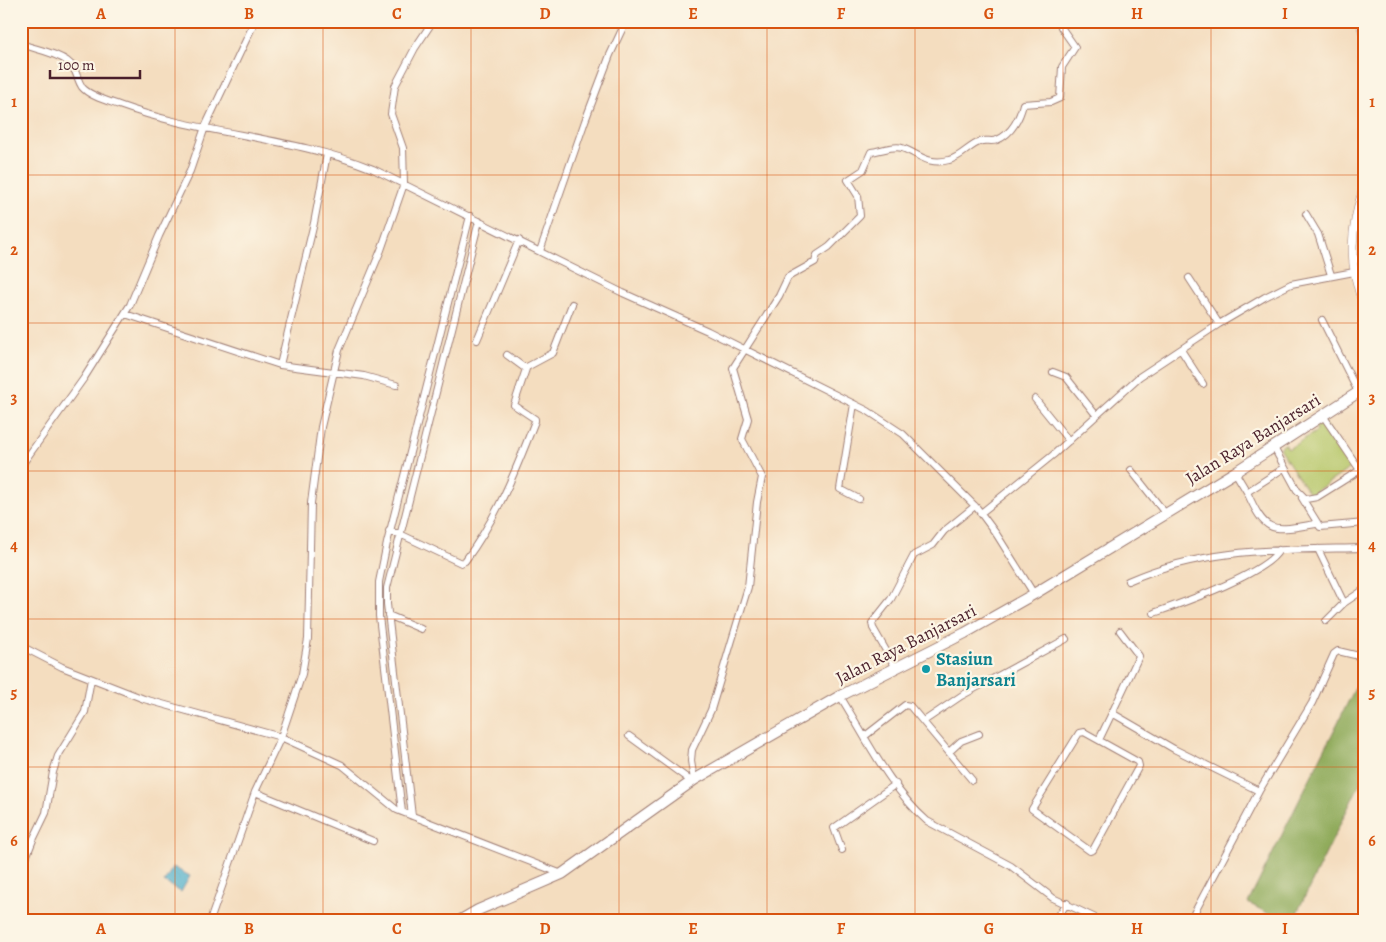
<svg xmlns="http://www.w3.org/2000/svg" width="1386" height="942" font-family="Alegreya,serif">
<style>
.green{fill:#b5c668;stroke:#80724a}
.forest{fill:#90ab5c;stroke:#6d6544}
.water{fill:#4badca;stroke:#4a667a}
.lines{fill:none;stroke-linecap:round;stroke-linejoin:round}
.minor-casing{stroke:#9f7e75;stroke-width:8}
.tertiary-casing{stroke:#9f7e75;stroke-width:9}
.trunk-casing{stroke:#9f7e75;stroke-width:12}
.minor{stroke:#fff;stroke-width:6}
.tertiary{stroke:#fff;stroke-width:8}
.trunk{stroke:#fff;stroke-width:10}
.grid{fill:none;stroke:#d8530f;stroke-width:1;stroke-opacity:0.55}
.culture-dot{fill:#0f9aa8;stroke:#fcf5e5;stroke-width:2}
.labels{text-anchor:middle;stroke-width:4.5;stroke-linejoin:round;paint-order:stroke}
.street-label{font-size:18px;fill:#4a1f2b;stroke:#fcf5e5}
.culture-label{font-size:18px;font-weight:bold;fill:#0d838f;stroke:#fcf5e5;text-anchor:start}
.neatline{fill:none;stroke:#d8530f;stroke-width:2}
.grid-label{font-size:16px;text-anchor:middle;font-weight:bold;fill:#d8530f}
</style>
<rect width="100%" height="100%" fill="#fcf5e5"/>
<filter id="ink" filterUnits="userSpaceOnUse"><feTurbulence type="fractalNoise" baseFrequency=".02" numOctaves="2"/><feDisplacementMap in="SourceGraphic" scale="10" xChannelSelector="R" yChannelSelector="G"/><feConvolveMatrix kernelMatrix="1 2 1 2 8 2 1 2 1" color-interpolation-filters="sRGB"/></filter>
<filter id="wash" filterUnits="userSpaceOnUse"><feTurbulence type="fractalNoise" baseFrequency=".0096" numOctaves="4" result="noise"/><feDisplacementMap in="SourceGraphic" scale="20" xChannelSelector="R" yChannelSelector="G"/><feGaussianBlur stdDeviation="1.12" result="paint"/><feColorMatrix in="noise" values="0 0 0 0 0 0 0 0 0 0 0 0 0 0 0 0 0 1.4 0 .05"/><feComposite in="paint" operator="in"/></filter>
<g filter="url(#wash)">
<rect width="100%" height="100%" fill="#f4ddbf"/>
<!-- green -->
<path class="green" d="M1322,420L1351,466L1349,469L1310,495L1279,448L1285,444L1288,449L1317,431L1314,425Z"/>
<!-- forest -->
<path class="forest" d="M1365,668V773L1293,921H1283L1248,903Z"/>
<!-- water -->
<path class="water" d="M173,867L190,876L181,892L164,882Z"/>
</g>
<g filter="url(#ink)">
<g class="lines">
<defs>
<path id="minor" d="M21,44C35,49 55,52 67,61C77,68 76,78 82,87C89,96 108,101 119,105C201,135 292,136 373,169L623,293L708,331L868,411L903,434L977,508L997,535L1034,594
M1306,214L1318,234L1331,275
M540,251L585,121L610,55L626,21
M1354,261L1365,256
M1189,278L1219,324
M125,314L280,365L364,376L396,385
M1322,320L1358,392
M477,340L519,240
M1181,350L1203,384
M280,365L314,223L327,154
M525,368L553,353L572,304
M1053,372L1066,377L1096,415
M1035,399L1069,441
M854,404L840,489L859,499
M1322,414L1360,470L1365,466
M1273,446L1297,490L1306,499L1317,497L1360,470L1365,475
M21,466L84,378L130,305L159,236L190,171L205,127L255,21
M1131,470L1165,513
M1235,472L1247,492L1284,468
M1247,492C1266,535 1272,531 1316,524
M1302,498L1320,527L1365,523
M981,513L1053,455L1139,377L1219,324L1265,297L1291,284L1354,272
M389,531L400,534L461,563L465,561C497,518 516,470 535,421V419L514,405L526,369L507,355
M1318,549L1344,603
M1128,581C1205,547 1282,550 1365,548
M1154,613C1182,603 1266,574 1279,550
M388,615L421,629
M1326,621L1344,603L1365,589
M1120,631L1139,656L1112,713L1174,749L1259,791
M21,646L62,667L144,699L281,737L342,765L397,810L562,874
M896,668L873,628L872,623L891,599L914,555L933,545L944,531L975,506
M840,696C865,736 891,790 927,821L1011,866L1053,898L1102,921
M924,721L961,696L1066,639
M1084,732L1138,762L1139,766L1093,850L1090,851L1032,809L1079,733Z
M629,736L691,781
M865,736L905,705L910,706L972,780
M1099,740L1112,713
M949,752L961,741L979,734
M694,780L691,761L692,750L711,710L748,587L757,502L762,477L742,439L748,419L733,368L779,296L788,277L815,262L817,255L829,247L860,216L858,196L848,180L863,170L871,152C880,151 894,145 902,148C919,154 928,166 949,160C962,157 969,145 982,141C987,140 993,142 997,140C1012,134 1020,117 1023,104L1051,102L1060,98L1062,67L1075,47L1061,27L1062,21
M255,792L373,841
M402,812L379,616V582L387,543L470,216
M412,816L387,604V588L479,221
M842,850L834,828L896,784
M21,870L33,840L46,813L53,772L58,756L85,712L91,679
M210,921L255,792L281,737L302,674L308,639L311,503L321,427L339,350L381,250L404,184L403,148L391,114L395,86L415,48L433,21
M1055,921L1067,903
M1190,921L1259,791L1312,703L1334,654L1338,651L1359,656L1365,653"/>
<path id="tertiary" d="M1360,21L1365,40
M1365,184C1350,228 1347,264 1365,308"/>
<path id="trunk" d="M459,921L478,910L562,874L694,780L840,696L965,633L1034,594L1235,472L1365,388"/>
</defs>
<!-- minor casing -->
<use href="#minor" class="minor-casing"/>
<!-- tertiary casing -->
<use href="#tertiary" class="tertiary-casing"/>
<!-- trunk casing -->
<use href="#trunk" class="trunk-casing"/>
<!-- minor -->
<use href="#minor" class="minor"/>
<!-- tertiary -->
<use href="#tertiary" class="tertiary"/>
<!-- trunk -->
<use href="#trunk" class="trunk"/>
</g>
</g>
<!-- grid -->
<path class="grid" d="M175,21V921M323,21V921M471,21V921M619,21V921M767,21V921M915,21V921M1063,21V921M1211,21V921M21,175H1365M21,323H1365M21,471H1365M21,619H1365M21,767H1365"/>
<!-- markers -->
<circle class="culture-dot" cx="926" cy="669" r="5"/>
<g class="labels">
<!-- street labels -->
<g class="street-label">
<text transform="translate(1253 439) rotate(-32)" y="6">Jalan Raya Banjarsari</text>
<text transform="translate(906 644) rotate(-27)" y="6">Jalan Raya Banjarsari</text>
</g>
<!-- culture labels -->
<g class="culture-label">
<text x="936" y="665">Stasiun<tspan x="936" dy="21">Banjarsari</tspan></text>
</g>
</g>
<!-- margin -->
<rect width="1386" height="942" fill="none" stroke="#fcf5e5" stroke-width="55"/>
<!-- scale -->
<path d="M50 70v8h90v-8" fill="none" stroke="#4a1f2b" stroke-width="2.5"/>
<text x="58" y="70" font-size="15" fill="#4a1f2b" stroke="#fcf5e5" stroke-width="4" paint-order="stroke">100 m</text>
<rect x="28" y="28" width="1330" height="886" class="neatline"/>
<g class="grid-label">
<text x="101" y="19">A</text>
<text x="249" y="19">B</text>
<text x="397" y="19">C</text>
<text x="545" y="19">D</text>
<text x="693" y="19">E</text>
<text x="841" y="19">F</text>
<text x="989" y="19">G</text>
<text x="1137" y="19">H</text>
<text x="1285" y="19">I</text>
<text x="14" y="107">1</text>
<text x="1372" y="107">1</text>
<text x="14" y="255">2</text>
<text x="1372" y="255">2</text>
<text x="14" y="403">3</text>
<text x="1372" y="403">3</text>
<text x="14" y="551">4</text>
<text x="1372" y="551">4</text>
<text x="14" y="698">5</text>
<text x="1372" y="698">5</text>
<text x="14" y="846">6</text>
<text x="1372" y="846">6</text>
<text x="101" y="934">A</text>
<text x="249" y="934">B</text>
<text x="397" y="934">C</text>
<text x="545" y="934">D</text>
<text x="693" y="934">E</text>
<text x="841" y="934">F</text>
<text x="989" y="934">G</text>
<text x="1137" y="934">H</text>
<text x="1285" y="934">I</text>
</g>
</svg>
